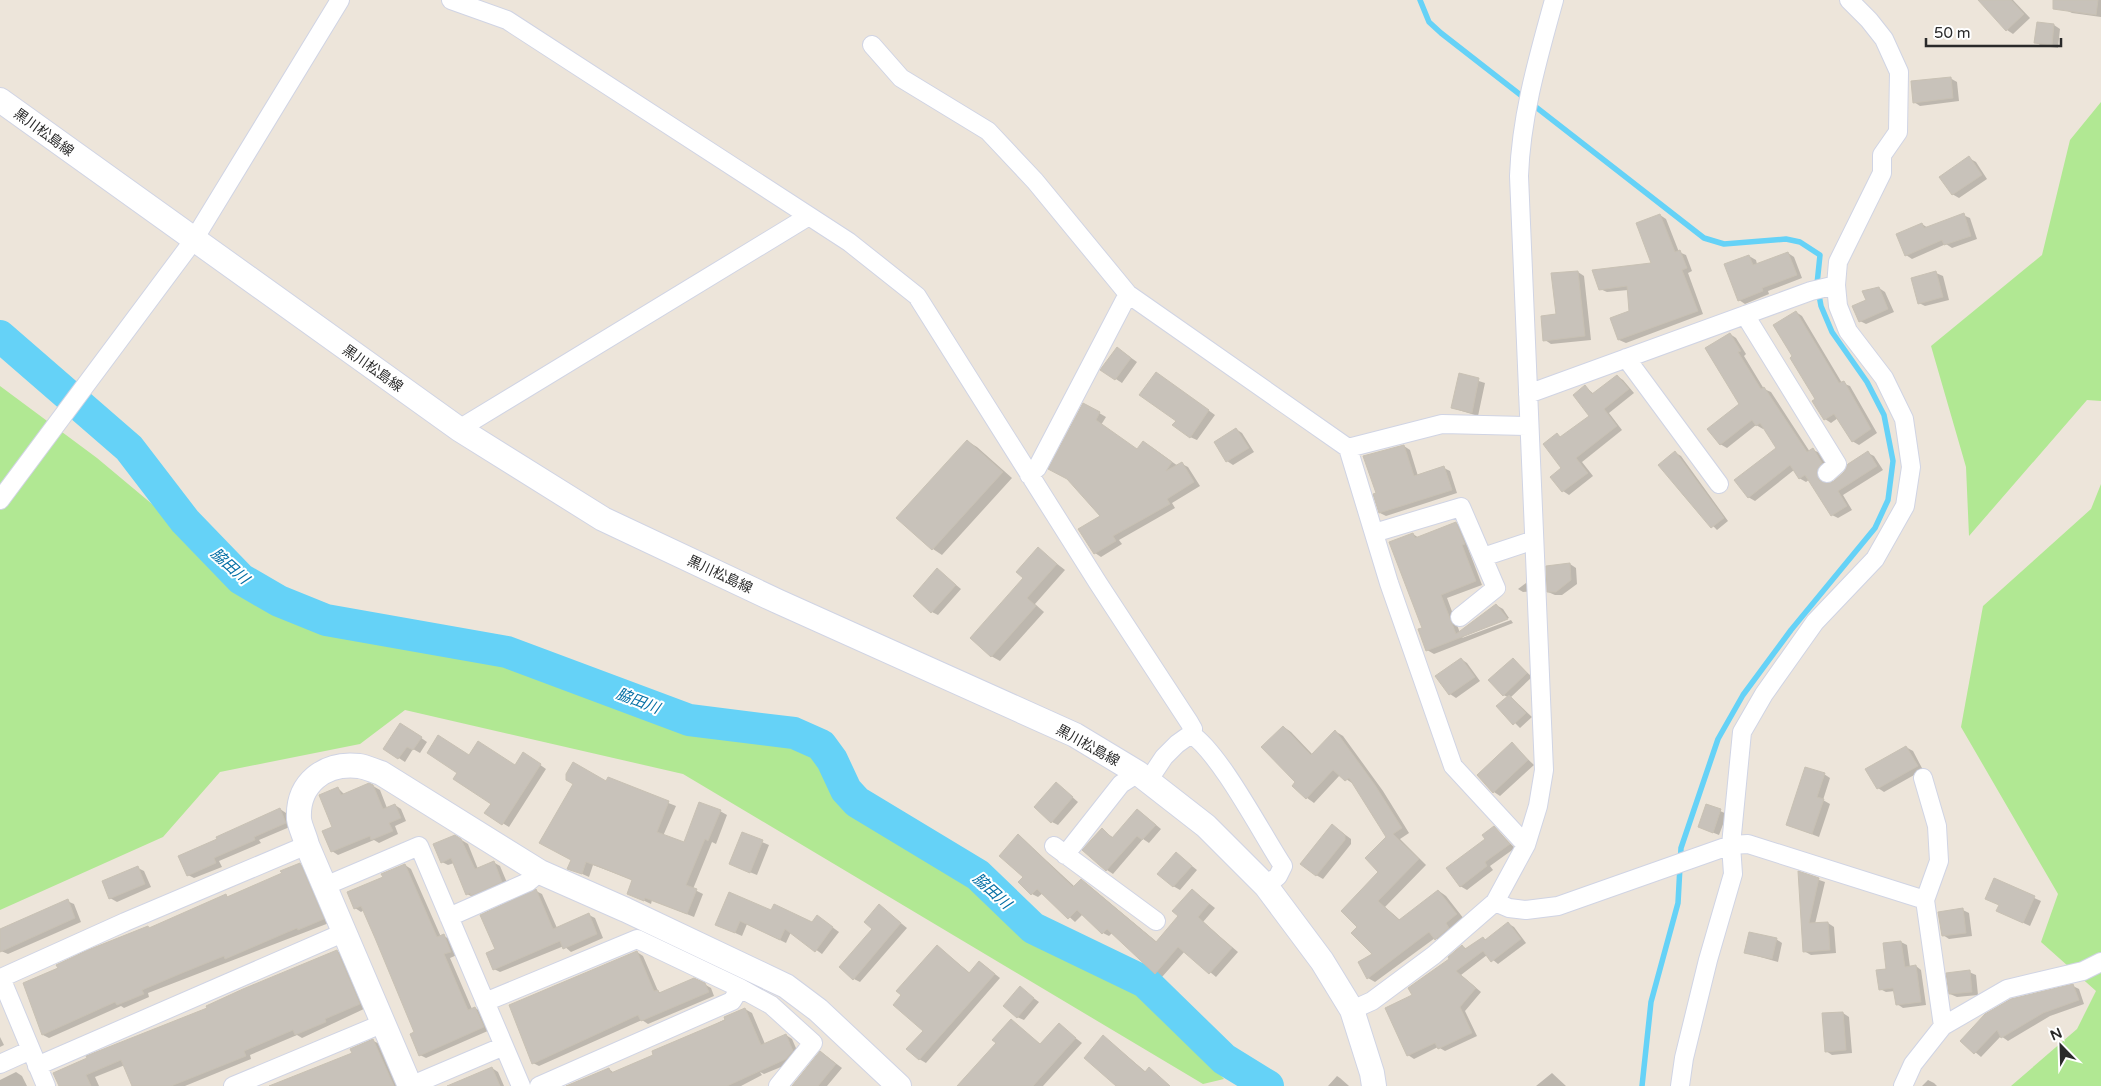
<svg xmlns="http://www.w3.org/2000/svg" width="2101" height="1086" font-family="'Varela Round','Noto Sans JP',sans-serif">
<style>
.green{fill:#b1e893}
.shadow{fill:#0003}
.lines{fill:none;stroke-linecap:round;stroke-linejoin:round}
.stream{stroke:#65d2f7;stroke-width:5.5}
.river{stroke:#65d2f7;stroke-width:32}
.building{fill:#c8c2ba;stroke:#c8c1b4}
.street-casing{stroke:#d0d4e4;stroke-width:20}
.secondary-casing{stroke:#d0d4e4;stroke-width:26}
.street{stroke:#fff;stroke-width:18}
.secondary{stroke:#fff;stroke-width:24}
.labels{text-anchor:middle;stroke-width:4;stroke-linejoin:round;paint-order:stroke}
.street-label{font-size:14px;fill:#2a2a2a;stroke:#fff}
.water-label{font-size:15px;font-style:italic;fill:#036ea4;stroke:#fff}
</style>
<rect width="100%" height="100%" fill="#ede5da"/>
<!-- green -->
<path class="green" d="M2101,102V401L2087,400L1969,536L1966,467L1931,346L2042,255L2070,140Z
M0,386L97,458L152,504L188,545L218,565L241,587L314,623L504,659L688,726L813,745L847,802L1140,986L1224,1079L1203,1084L683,774L405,710L360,744L220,772L163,837L0,910Z
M2101,484V1086H2011L2077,1029L2096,991L2041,942L2058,894L1961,727L1983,606L2091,509Z"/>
<!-- shadow -->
<path class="shadow" d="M1979,0H2013L2030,18L2013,34L2007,30Z
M2067,0H2101V17L2072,13L2066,10Z
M2054,25L2060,29L2058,48L2042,46L2035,42Z
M1950,78L1957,82L1959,101L1920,106L1914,102Z
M1969,158L1976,162L1987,179L1959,198L1952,194Z
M1660,215L1666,219L1679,252L1686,255L1692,271L1688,273L1703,314L1626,343L1619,340L1612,319L1631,311L1628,290L1607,292L1600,289L1653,264Z
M1963,215L1970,218L1977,239L1952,248L1946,244L1912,259L1906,255L1922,224L1928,228Z
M1788,253L1794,257L1802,278L1768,291L1769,294L1745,304L1739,300L1749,256L1756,260L1757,264Z
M1578,272L1584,276L1591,340L1551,344L1545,340Z
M1936,273L1943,276L1949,300L1925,306L1919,303Z
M1879,288L1885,292L1894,312L1866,324L1860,321L1867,301Z
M1796,312L1802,316L1842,383L1850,386L1877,433L1859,445L1852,441L1838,418L1831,423L1825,419L1794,357Z
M1730,334L1736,338L1746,354L1744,356L1764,389L1771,392L1810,452L1813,450L1820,453L1828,467L1823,474L1825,484L1834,482L1868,453L1874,456L1883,470L1843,495L1852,510L1838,518L1832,515L1810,479L1806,482L1799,478L1794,470L1755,501L1748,497L1778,448L1765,428L1763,429L1756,425L1727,448L1720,444L1741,404Z
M1123,352L1137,362L1122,383L1102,370Z
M1460,375L1485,383L1478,416L1452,408Z
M1617,376L1623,380L1634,393L1609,413L1622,430L1582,462L1593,476L1569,495L1563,491L1552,477L1563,468L1557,435L1562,438L1590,416L1585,387L1594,394Z
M1162,377L1215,415L1197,440L1190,437L1177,421Z
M1084,404L1106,417L1101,425L1138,451L1150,446L1178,466L1182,464L1188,467L1200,486L1172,503L1175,508L1119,540L1122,544L1101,557L1095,553L1102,516Z
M1236,429L1242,433L1254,452L1233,465L1227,461Z
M967,441L977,447L1012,478L942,555L933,549Z
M1404,446L1410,450L1418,476L1444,468L1450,471L1457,493L1386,516L1380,513L1377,493Z
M1676,453L1681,456L1728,521L1717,530L1684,496L1660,465Z
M1456,523L1462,527L1471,547L1468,548L1482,585L1447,598L1460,633L1496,605L1503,609L1509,618L1466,634L1462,638L1511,620L1513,623L1434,654L1427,650L1423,629L1413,534L1419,538Z
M1038,549L1065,570L1035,604L1044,612L1000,661L991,656Z
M1570,564L1576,568L1577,584L1562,595H1555L1548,592L1547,567Z
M938,570L961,589L938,615L932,612Z
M1526,583L1531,586L1532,591L1523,592L1518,589Z
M1461,659L1467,663L1480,681L1456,698L1450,694Z
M1513,659L1532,677L1511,697L1532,717L1520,728L1498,706L1508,697L1503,695Z
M1284,727L1291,732L1313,755L1335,731L1343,736L1383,791L1409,833L1400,839L1426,865L1385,907L1400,920L1439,891L1446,896L1464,919L1444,943L1435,938L1375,982L1368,978L1374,955L1359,927L1380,872L1387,837L1355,785L1340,775L1314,803L1307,798L1297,782Z
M407,728L427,742L420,753L413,749L405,762L385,749Z
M1512,744L1534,765L1500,796L1494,792Z
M1906,747L1913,751L1923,770L1884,792L1878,788Z
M529,757L546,769L509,827L486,813L492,803L473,760L515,766Z
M1824,774L1830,778L1823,800L1830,804L1819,837L1788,825Z
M608,779L676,806L663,836L684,844L720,811L727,815L716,844L712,842L693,889L703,894L694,917L652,900L651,904L628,893L633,880L593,865L589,877L569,868Z
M373,786L380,790L387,808L395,805L401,809L406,821L395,826L398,834L379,843L374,840L338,855L332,851L338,788L345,795Z
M1062,788L1078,802L1058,825L1052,822Z
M280,809L286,813L292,826L259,840L261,843L219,861L222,867L194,878L188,875L219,840Z
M1138,810L1161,829L1149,843L1143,839L1113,874L1107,870L1102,830L1114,838Z
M1720,811L1727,814L1719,835L1699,827Z
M1494,828L1515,848L1490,866L1493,870L1467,890L1460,886Z
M1339,830L1351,839V844L1323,879L1316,875Z
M743,834L769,845L757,875L737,867Z
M1019,835L1075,887L1081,881L1087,884L1157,942L1180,916L1192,890L1215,908L1203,922L1238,952L1216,977L1185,951L1162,977L1112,933L1109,936L1103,933L1083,914L1075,922L1043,893L1038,897L1032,894L1025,877Z
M455,836L468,844L478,869L493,862L500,866L508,885L473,897L467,894L454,863L448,865L442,862Z
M1176,853L1197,870L1180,890L1173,886Z
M300,864L306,868L329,923L148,993L149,997L124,1008L121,1006L49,1038L43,1035L24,984L147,927L150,929L226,896L228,897L283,874Z
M405,865L411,869L441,937L443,936L450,939L457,955L450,958L472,1009L475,1008L482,1012L490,1030L426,1058L420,1055L416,1032L364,910L361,912L355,908L385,878Z
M138,868L144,871L151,887L117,902L110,898L103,882Z
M1799,873L1825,882L1815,924L1828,923L1834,927L1836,953L1811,955L1804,951Z
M1995,880L2041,901L2030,926L2004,914Z
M536,891L542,894L557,928L589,915L595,918L603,938L571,952L564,946L500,972L494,969L496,950Z
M67,901L74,904L81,922L8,954L1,951L0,930Z
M880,906L907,928L860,982L854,979L874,929Z
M1963,910L1969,913L1972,936L1949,939L1943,935Z
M772,911L812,924L824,921L839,932L822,954L791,932L786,943L747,924L742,936L717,925Z
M1509,924L1514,927L1526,943L1498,964L1487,955L1461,975L1481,992L1465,1011L1477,1036L1445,1051L1438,1047L1414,1059L1408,1055L1414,995L1462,946L1467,949L1483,938L1486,940Z
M1776,939L1782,943L1778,962L1746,953Z
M1901,942L1907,945L1910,967L1916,966L1921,970L1926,1005L1903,1008L1897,1004L1895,991L1886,992L1880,989Z
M938,947L970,973L980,962L1000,978L926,1063L919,1059Z
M337,951L343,955L366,1008L302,1038L297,1035L250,1055L251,1059L185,1086H134L125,1065L95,1077L99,1086H60L209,1008Z
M637,952L643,956L658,991L661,993L704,984L711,988L714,996L648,1024L642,1020L539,1066L533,1063Z
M1969,972L1976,975L1978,995L1957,997L1950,994Z
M2073,986L2079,989L2084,1004L2050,1016L2008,1041L2001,1036L1981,1057L1962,1041Z
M1020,988L1039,1002L1024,1020L1017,1017Z
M745,1009L752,1013L765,1044L786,1035L792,1039L799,1055L793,1062L764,1074L760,1072L762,1075L741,1086H569L609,1069L614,1073L655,1055Z
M1843,1013L1849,1017L1852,1053L1832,1055L1826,1051L1824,1015Z
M1011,1020L1041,1045L1059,1025L1082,1043L1043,1086H958L997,1043Z
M0,1037L4,1045L0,1047Z
M1104,1037L1146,1072L1149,1069L1170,1086H1118Z
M373,1041L380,1044L398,1086H273L353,1054Z
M821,1052L842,1068L827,1086H793Z
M492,1068L498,1072L504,1086H454Z
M16,1072L22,1076L27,1086H0V1080Z
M1552,1073L1566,1086H1536Z
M1337,1076L1340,1078L1349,1086H1328Z
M1928,1080L1934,1083L1937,1086H1922Z"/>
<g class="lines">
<!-- stream -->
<path class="stream" d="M1420,0L1429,22L1441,33L1704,238L1724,244L1786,239L1800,242L1820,255L1817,284L1821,306L1832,332L1867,382L1884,415L1893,461L1888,500L1875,528L1791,630L1743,695L1718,739L1681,848L1678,903L1651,1002L1642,1086"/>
<!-- river -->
<path class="river" d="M0,336L129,448L185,521L241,579L279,601L326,620L507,652L689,720L794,733L821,745L832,760L846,790L857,802L978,875L1033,928L1145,982L1224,1059L1268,1086"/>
</g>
<!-- building -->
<path class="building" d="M1978,0H2011L2024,14L2006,31Z
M2053,0H2098L2096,15L2053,9Z
M2037,22L2054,24L2052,45L2034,43Z
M1951,77L1953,98L1913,103L1911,81Z
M1969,156L1982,175L1952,195L1939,177Z
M1964,213L1971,236L1944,245L1942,240L1905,256L1896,234L1922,223L1924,228Z
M1660,214L1675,252L1680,250L1687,268L1682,270L1698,311L1618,340L1610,318L1629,311L1627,286L1599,290L1592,270L1651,263L1636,223Z
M1788,252L1797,275L1762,288L1763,291L1738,301L1724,264L1749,255L1753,265Z
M1578,271L1585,336L1543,341L1541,316L1556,314L1551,273Z
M1936,271L1943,297L1918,304L1911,278Z
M1879,287L1888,309L1859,322L1852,306L1866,300L1862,291Z
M1796,311L1839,383L1844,381L1871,429L1852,442L1834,414L1824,420L1812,401L1815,399L1790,358L1792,356L1773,325Z
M1730,333L1741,351L1738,352L1761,389L1764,387L1807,452L1813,448L1822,463L1817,470L1819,480L1829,483L1834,481L1844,472L1848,464L1868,451L1877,466L1838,491L1847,506L1831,516L1805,475L1799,479L1790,465L1748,498L1734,480L1776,448L1760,423L1756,426L1752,420L1720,445L1707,429L1739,404L1705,348Z
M1117,347L1131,358L1115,380L1100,370Z
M1156,372L1209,410L1190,438L1172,425L1176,421L1139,395Z
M1459,373L1479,378L1472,413L1451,408Z
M1617,375L1629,389L1604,409L1617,426L1576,458L1588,473L1562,492L1550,477L1561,468L1543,444L1557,433L1560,437L1589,416L1573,395L1585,385L1592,394Z
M1083,403L1100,412L1096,420L1137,449L1143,441L1172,462L1166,471L1182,462L1194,482L1167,499L1170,504L1113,536L1116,541L1094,554L1078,529L1100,516L1067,479L1048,469Z
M1236,428L1249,448L1226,462L1214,442Z
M967,440L1003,472L932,550L896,518Z
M1404,445L1414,476L1444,466L1452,490L1379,513L1373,494L1376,493L1363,456Z
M1675,451L1724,518L1711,528L1658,465Z
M1456,522L1465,544L1462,545L1476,581L1441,595L1456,634L1496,604L1508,619L1426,651L1418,629L1422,628L1389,542L1413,533L1415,538Z
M1038,547L1057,564L1027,598L1036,606L991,657L970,638L1023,578L1016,572Z
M1570,563L1571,580L1556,592H1547L1546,566Z
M937,568L956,585L931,613L913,596Z
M1461,658L1475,677L1449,695L1435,676Z
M1513,658L1527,673L1503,696L1488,680Z
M1509,695L1526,713L1513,725L1496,706Z
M400,723L422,737L413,750L407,747L398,759L383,749Z
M1283,726L1311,755L1335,730L1375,785L1402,828L1393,834L1419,859L1378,901L1399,920L1438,890L1457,914L1446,923L1449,928L1435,940L1429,932L1367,979L1358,962L1372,954L1351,933L1357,927L1341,911L1378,872L1365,858L1386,837L1349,778L1345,781L1333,770L1306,799L1292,786L1295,782L1261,747Z
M438,735L469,755L478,741L515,765L523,752L541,764L502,825L484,813L491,804L453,779L457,773L427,753Z
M1512,742L1528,760L1493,793L1477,775Z
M1906,746L1918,766L1877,789L1865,769Z
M573,762L606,781L608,777L669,801L657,832L684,842L699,802L721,810L708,841L705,839L686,885L697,889L687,914L645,898L644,901L627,894L632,880L600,867L586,862L582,874L567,869L571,860L539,843L573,784L566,780V774Z
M1805,767L1825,773L1817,797L1824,799L1812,834L1786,825Z
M1056,782L1073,797L1051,823L1034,807Z
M369,783L373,785L383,809L395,804L401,818L389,823L393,831L371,840L370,836L331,852L322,831L332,827L319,795L338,787L341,795Z
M1706,804L1721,809L1713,833L1698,827Z
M280,808L286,823L254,837L255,840L214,858L216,863L187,876L178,856L217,839L216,837Z
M1137,809L1156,825L1142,840L1137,836L1106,871L1082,850L1102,828L1112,838Z
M1332,824L1345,835V840L1316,876L1300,864Z
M1494,826L1510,844L1485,862L1487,866L1460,887L1446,868L1485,839L1482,835Z
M742,832L763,840L750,873L729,864Z
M1018,834L1073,887L1081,879L1156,942L1178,916L1172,911L1192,889L1209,904L1198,917L1232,948L1209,974L1178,947L1155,974L1107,929L1102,934L1077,910L1068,919L1037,889L1031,895L1018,882L1023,877L999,856Z
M455,835L461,839L475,869L494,861L502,882L471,896L470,893L466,895L451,858L441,863L433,844Z
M1176,852L1192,866L1173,887L1157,874Z
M300,863L324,919L298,930L297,928L225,959L224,956L182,973L142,990L144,994L117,1005L115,1002L42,1035L23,983L58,968L56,965L88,950L148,926L149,928L226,894L227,897L282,873L280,871Z
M405,864L437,937L444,934L451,952L444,954L468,1010L475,1007L484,1027L419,1056L410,1034L414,1032L375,938L361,906L354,909L347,892L383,877L381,874Z
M138,866L145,884L109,899L102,881Z
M1798,871L1819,878L1809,923L1828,922L1830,950L1803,952Z
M1994,878L2035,896L2023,923L1996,911L1999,905L1985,899Z
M536,889L553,929L589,913L597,934L563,949L560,941L493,970L486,953L495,949L480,915Z
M729,892L771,910L774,904L812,922L817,915L833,927L815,952L785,929L780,940L740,921L735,933L715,925Z
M68,899L75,918L0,952V929Z
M879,904L901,923L853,980L839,967L872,929L864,922Z
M1963,908L1966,933L1942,936L1938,912Z
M1508,922L1521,939L1491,962L1483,951L1456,971L1476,988L1460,1007L1472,1033L1438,1049L1435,1043L1407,1056L1385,1008L1412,995L1408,988L1449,959L1448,957L1462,945L1465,949L1483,937L1485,940Z
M1749,932L1777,938L1772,959L1744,953Z
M1901,941L1905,967L1916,965L1921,1002L1896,1005L1893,988L1879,990L1876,970L1886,969L1883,943Z
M937,945L969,973L979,961L995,974L919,1060L906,1049L923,1031L893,1005L901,995L896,991Z
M337,950L360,1004L325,1019L326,1022L295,1035L293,1030L244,1051L246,1056L171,1086H132L121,1060L86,1075L91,1086H59L53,1073L87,1058L86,1056L207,1008L206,1006L243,989Z
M637,951L654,991L658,990L659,993L694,978L705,983L709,992L641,1021L638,1015L532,1064L509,1005Z
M1970,970L1972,992L1949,994L1946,973Z
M2073,984L2079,1000L2043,1013L2001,1038L1997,1030L1974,1054L1960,1041L1985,1014L2011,999Z
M1020,986L1034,998L1017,1018L1003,1006Z
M745,1008L761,1045L786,1034L793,1051L786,1059L727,1086H566L609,1068L611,1073L653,1055L652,1051L725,1020L724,1017Z
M1843,1012L1846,1050L1825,1052L1822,1013Z
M1011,1019L1040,1044L1059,1023L1076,1038L1033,1086H957L996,1043L992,1040Z
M1103,1035L1145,1072L1149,1067L1170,1086H1116L1084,1058Z
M373,1039L394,1086H269L352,1053L350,1049Z
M820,1051L836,1064L818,1086H792Z
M492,1067L500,1086H447Z"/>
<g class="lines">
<defs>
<path id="street" d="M451,0L507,20L849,242L917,296L1098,583L1189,722L1193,729L1191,734L1177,744L1164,757L1148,781
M872,45L901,78L988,131L1035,181L1128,294L1037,468L1029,475
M1128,294L1348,448L1389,583L1453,766L1526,845
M1745,315L1837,464L1827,473
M1626,358L1719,484
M1528,394L1811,291L1836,285
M459,429L809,216
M1348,448L1442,424L1529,426
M0,500L193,241L340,0
M1374,533L1461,507L1496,588L1460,617
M1483,557L1534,540
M1191,734C1220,753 1262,834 1283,866L1278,876L1266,886
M1923,778L1937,826L1939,861L1925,900L1943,1026
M1054,846L1156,921
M1065,855L1121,784L1138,773
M325,886L419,846L521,1086
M1495,902L1509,908L1526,910L1558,906L1731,845L1748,844L1925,900
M449,917L528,882L540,872
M485,1002L637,939L740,988
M1352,1010L1372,1001L1434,955L1495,902L1526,845L1538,806L1544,770L1519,176C1521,116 1538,58 1554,0
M0,1064L31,1050
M37,1066L345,932
M46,1086L1,978L125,922L307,845
M233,1086L384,1023
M410,1086L504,1046
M539,1086L732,1001L740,988L771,1005L813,1043L778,1086
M1680,1086L1684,1058L1708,960L1733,874L1731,845L1742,732L1764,694L1815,622L1875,559L1905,506L1911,467L1904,419L1884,378L1848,331L1838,306L1836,285L1838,262L1882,173V155L1898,132L1899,72L1884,39L1869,20L1849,0
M1903,1086L1913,1064L1943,1026L2007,989L2083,971L2101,962"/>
<path id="secondary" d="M0,100L459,429L603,519L777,601L1075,735L1138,773L1206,826L1266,886L1322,961L1352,1010L1372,1073L1374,1086
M410,1086L307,845C305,836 300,827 299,819C297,783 325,762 359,766C366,767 374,771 381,773L540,872L626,910L786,986L818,1010L899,1086"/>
</defs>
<!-- street casing -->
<use href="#street" class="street-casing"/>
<!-- secondary casing -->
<use href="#secondary" class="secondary-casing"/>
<!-- street -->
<use href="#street" class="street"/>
<!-- secondary -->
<use href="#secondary" class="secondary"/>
</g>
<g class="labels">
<!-- street labels -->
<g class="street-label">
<text transform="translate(44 132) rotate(36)" y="5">黒川松島線</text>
<text transform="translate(373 368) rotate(35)" y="5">黒川松島線</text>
<text transform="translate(720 574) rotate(25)" y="5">黒川松島線</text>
<text transform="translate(1088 745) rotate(29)" y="5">黒川松島線</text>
</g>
<!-- water labels -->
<g class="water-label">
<text transform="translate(230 566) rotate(42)" y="5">脇田川</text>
<text transform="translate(638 701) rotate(21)" y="5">脇田川</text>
<text transform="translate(992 891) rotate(42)" y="5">脇田川</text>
</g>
</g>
<!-- north arrow -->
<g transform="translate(2061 1046) rotate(337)" stroke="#ffffff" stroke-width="4" paint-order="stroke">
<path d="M0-4L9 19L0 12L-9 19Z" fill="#2a2a2a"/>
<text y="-8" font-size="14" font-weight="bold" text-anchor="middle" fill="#2a2a2a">N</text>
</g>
<!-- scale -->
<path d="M1926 38v8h135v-8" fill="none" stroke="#2a2a2a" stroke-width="2.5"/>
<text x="1934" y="38" font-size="15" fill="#2a2a2a" stroke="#ffffff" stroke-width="4" paint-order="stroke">50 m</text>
</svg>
